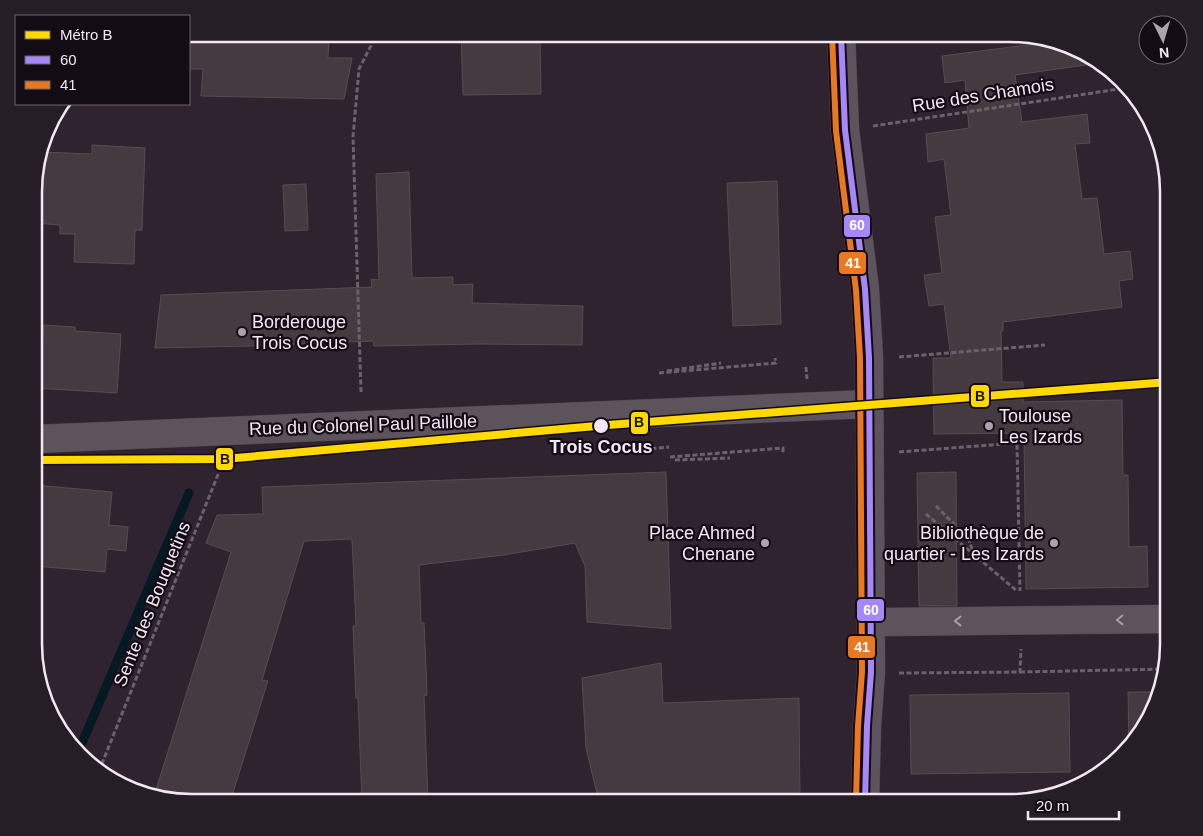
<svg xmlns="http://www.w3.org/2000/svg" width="1203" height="836" font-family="Helvetica,sans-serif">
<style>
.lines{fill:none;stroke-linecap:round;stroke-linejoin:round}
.stream{stroke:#041924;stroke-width:9}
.building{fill:#453a40;stroke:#584c51}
.minor-casing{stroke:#49414b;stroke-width:29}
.path{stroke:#6a626a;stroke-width:3;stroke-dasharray:5 2.5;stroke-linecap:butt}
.minor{stroke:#5c535d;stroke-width:28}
.bus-1-casing{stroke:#140c15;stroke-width:10}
.bus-2-casing{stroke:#140c15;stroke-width:10}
.bus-1{stroke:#a687f7;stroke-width:6}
.bus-2{stroke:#e97821;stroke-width:6}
.metro-1-casing{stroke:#140c15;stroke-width:11}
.metro-1{stroke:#ffd900;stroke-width:8}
.oneway{stroke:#a89da9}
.poi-dot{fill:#aea2b0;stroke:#140c15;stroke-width:2}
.stop-dot{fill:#f3e7f5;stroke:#140c15;stroke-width:2}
.labels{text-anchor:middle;stroke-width:4.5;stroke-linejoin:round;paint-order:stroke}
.street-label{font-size:18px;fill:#f3e7f5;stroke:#140c15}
.poi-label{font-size:18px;fill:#f3e7f5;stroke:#140c15;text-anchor:start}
.stop-label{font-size:18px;font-weight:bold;fill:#f3e7f5;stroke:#140c15}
.rim{fill:none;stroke:#f3e7f5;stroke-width:2.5}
.line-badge{stroke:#140c15;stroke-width:2}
.badge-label{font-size:14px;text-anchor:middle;font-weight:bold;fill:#fff}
.pale-badge-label{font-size:14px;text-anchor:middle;font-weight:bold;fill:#111}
</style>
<rect width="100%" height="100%" fill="#2e232f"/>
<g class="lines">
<!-- stream -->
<path class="stream" d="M79,750L189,493"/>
</g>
<!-- building -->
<path class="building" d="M193,34H329L328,58H352L344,99L201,96L203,69H189V35Z
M461,34H540L541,94L463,95Z
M1057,41L1062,42L1100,63L1015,75L1022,122L1087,114L1090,143L1075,144L1082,199L1097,198L1104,254L1130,251L1133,279L1119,281L1122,307L1003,322V331H1001L1002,382H1023V402L1122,400L1123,475H1128L1129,547L1147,546L1148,587L1026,589L1024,433L934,434L933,358H951L944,304L929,306L924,275L942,273L935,217L951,215L944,159L928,162L926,134L969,128L965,80L945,83L942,56Z
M92,145L145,148L142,230H135L134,264L74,262L75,234H60V225L35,223V172L41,152L92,154Z
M409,172L412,278L453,277V285L473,284L472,303L583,306L582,345L479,344L374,346L373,341L249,346L155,348L161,295L372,287L371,279L379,280L376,174Z
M777,181L781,324L733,326L727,183Z
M306,184L308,230L285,231L283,185Z
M44,325L75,327V331L121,334L117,393L35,388V337L43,338Z
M666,472L671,629L587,622L585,566L575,543L504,555L419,565L421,623H424L426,668L427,695L424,696L428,802H362L358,698H356L353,626H356L352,539L304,541L262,680L268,681L230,802H183L154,796L231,552L206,543L217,515L263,514L262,487Z
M956,472L957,606H919L917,473Z
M35,485L112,492L109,525L128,527L126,551L107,549L105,572L35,566Z
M661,663L663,703L799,698L800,799L655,794V802H599L586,748L582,678Z
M1128,692H1161L1137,740L1129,746Z
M1069,693L1070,772L911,774L910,695Z"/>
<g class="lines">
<defs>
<path id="minor" d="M841,34L845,130L865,289L869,358L871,672L867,726L865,802
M35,439L870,404
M870,620L886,622L1169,619"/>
</defs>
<!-- minor casing -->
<use href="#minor" class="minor-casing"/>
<!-- path -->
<path class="path" d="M540,40H560V34
M873,126L1126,88
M899,357L1045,345
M806,367L807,379
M667,371L721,363
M659,373L776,363L775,358
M361,392L353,137L359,69L377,34
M629,451L669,447
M899,452L1017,443L1020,591
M670,457L783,448V453
M675,460L730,458
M936,506L968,538L974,554
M926,514L1017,591
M1020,672L1166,669
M899,673L1020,672L1021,649
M99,771L219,472L231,460"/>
<!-- minor -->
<use href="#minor" class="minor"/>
<defs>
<path id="bus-1" d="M841,34L845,130L865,289L869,358L871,672L867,726L865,802"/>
<path id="bus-2" d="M832,34L836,131L856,290L860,358L862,672L858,726L856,802"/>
</defs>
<!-- bus-1 casing -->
<use href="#bus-1" class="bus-1-casing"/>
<!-- bus-2 casing -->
<use href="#bus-2" class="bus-2-casing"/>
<!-- bus-1 -->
<use href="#bus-1" class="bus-1"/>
<!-- bus-2 -->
<use href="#bus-2" class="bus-2"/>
<defs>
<path id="metro-1" d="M35,460L224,459L608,425L1169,382"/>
</defs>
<!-- metro-1 casing -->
<use href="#metro-1" class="metro-1-casing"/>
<!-- metro-1 -->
<use href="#metro-1" class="metro-1"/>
</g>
<!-- one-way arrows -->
<defs><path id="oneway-chevron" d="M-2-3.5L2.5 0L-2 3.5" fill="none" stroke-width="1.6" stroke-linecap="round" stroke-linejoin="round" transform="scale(1.25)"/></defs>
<g class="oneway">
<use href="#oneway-chevron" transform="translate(1120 620) rotate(179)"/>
<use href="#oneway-chevron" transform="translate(958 621) rotate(180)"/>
</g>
<!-- markers -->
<g class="poi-dot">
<circle cx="242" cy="332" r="5"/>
<circle cx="989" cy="426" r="5"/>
<circle cx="765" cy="543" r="5"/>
<circle cx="1054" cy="543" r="5"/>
</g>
<circle class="stop-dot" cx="601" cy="426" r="8"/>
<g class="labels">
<!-- street labels -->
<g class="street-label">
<text transform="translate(983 95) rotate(-9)" y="6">Rue des Chamois</text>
<text transform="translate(363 425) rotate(-2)" y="6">Rue du Colonel Paul Paillole</text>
<text transform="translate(152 604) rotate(-68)" y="6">Sente des Bouquetins</text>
</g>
<!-- poi labels -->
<g class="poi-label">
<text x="252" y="328">Borderouge<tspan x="252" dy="21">Trois Cocus</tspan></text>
<text x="999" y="422">Toulouse<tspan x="999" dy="21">Les Izards</tspan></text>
<text x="755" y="539" text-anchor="end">Place Ahmed<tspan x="755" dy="21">Chenane</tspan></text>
<text x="1044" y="539" text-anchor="end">Bibliothèque de<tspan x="1044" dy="21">quartier - Les Izards</tspan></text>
</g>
<!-- stop labels -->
<g class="stop-label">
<text x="601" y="453">Trois Cocus</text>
</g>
</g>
<!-- crop -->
<path d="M0 0H1203V836H0ZM192 42H1010A150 150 0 0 1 1160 192V644A150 150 0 0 1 1010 794H192A150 150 0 0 1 42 644V192A150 150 0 0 1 192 42Z" fill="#261e27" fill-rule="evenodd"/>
<path class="rim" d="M192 42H1010A150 150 0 0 1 1160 192V644A150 150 0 0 1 1010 794H192A150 150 0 0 1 42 644V192A150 150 0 0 1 192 42Z"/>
<g class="line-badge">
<rect x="843" y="214" width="28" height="24" rx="5" fill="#a687f7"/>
<rect x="838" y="251" width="29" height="24" rx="5" fill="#e97821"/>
<rect x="970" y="384" width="20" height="24" rx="5" fill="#ffd900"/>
<rect x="630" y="411" width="19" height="24" rx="5" fill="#ffd900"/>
<rect x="215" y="447" width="19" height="24" rx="5" fill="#ffd900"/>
<rect x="856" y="598" width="29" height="24" rx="5" fill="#a687f7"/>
<rect x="847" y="635" width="29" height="24" rx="5" fill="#e97821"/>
</g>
<g class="badge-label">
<text x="857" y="230">60</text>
<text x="853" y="268">41</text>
<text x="871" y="615">60</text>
<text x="862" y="652">41</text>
</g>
<g class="pale-badge-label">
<text x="980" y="401">B</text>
<text x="639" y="427">B</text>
<text x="225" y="464">B</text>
</g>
<!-- legend -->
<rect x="15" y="15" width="175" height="90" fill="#140c15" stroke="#6d646f"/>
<rect x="25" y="31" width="25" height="8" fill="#ffd900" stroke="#6d646f"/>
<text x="60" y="40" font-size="15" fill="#f3e7f5">Métro B</text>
<rect x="25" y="56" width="25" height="8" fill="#a687f7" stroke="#6d646f"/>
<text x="60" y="65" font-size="15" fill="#f3e7f5">60</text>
<rect x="25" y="81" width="25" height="8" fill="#e97821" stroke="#6d646f"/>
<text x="60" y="90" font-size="15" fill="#f3e7f5">41</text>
<!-- north arrow -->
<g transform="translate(1163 40) rotate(175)"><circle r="24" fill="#140c15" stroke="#6d646f"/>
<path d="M0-4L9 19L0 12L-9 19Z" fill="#aea2b0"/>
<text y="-8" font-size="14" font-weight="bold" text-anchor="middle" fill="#f3e7f5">N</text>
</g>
<!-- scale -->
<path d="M1028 811v8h91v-8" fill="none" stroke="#f3e7f5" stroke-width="2.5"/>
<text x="1036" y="811" font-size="15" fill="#f3e7f5" stroke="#140c15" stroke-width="4" paint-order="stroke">20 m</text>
</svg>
